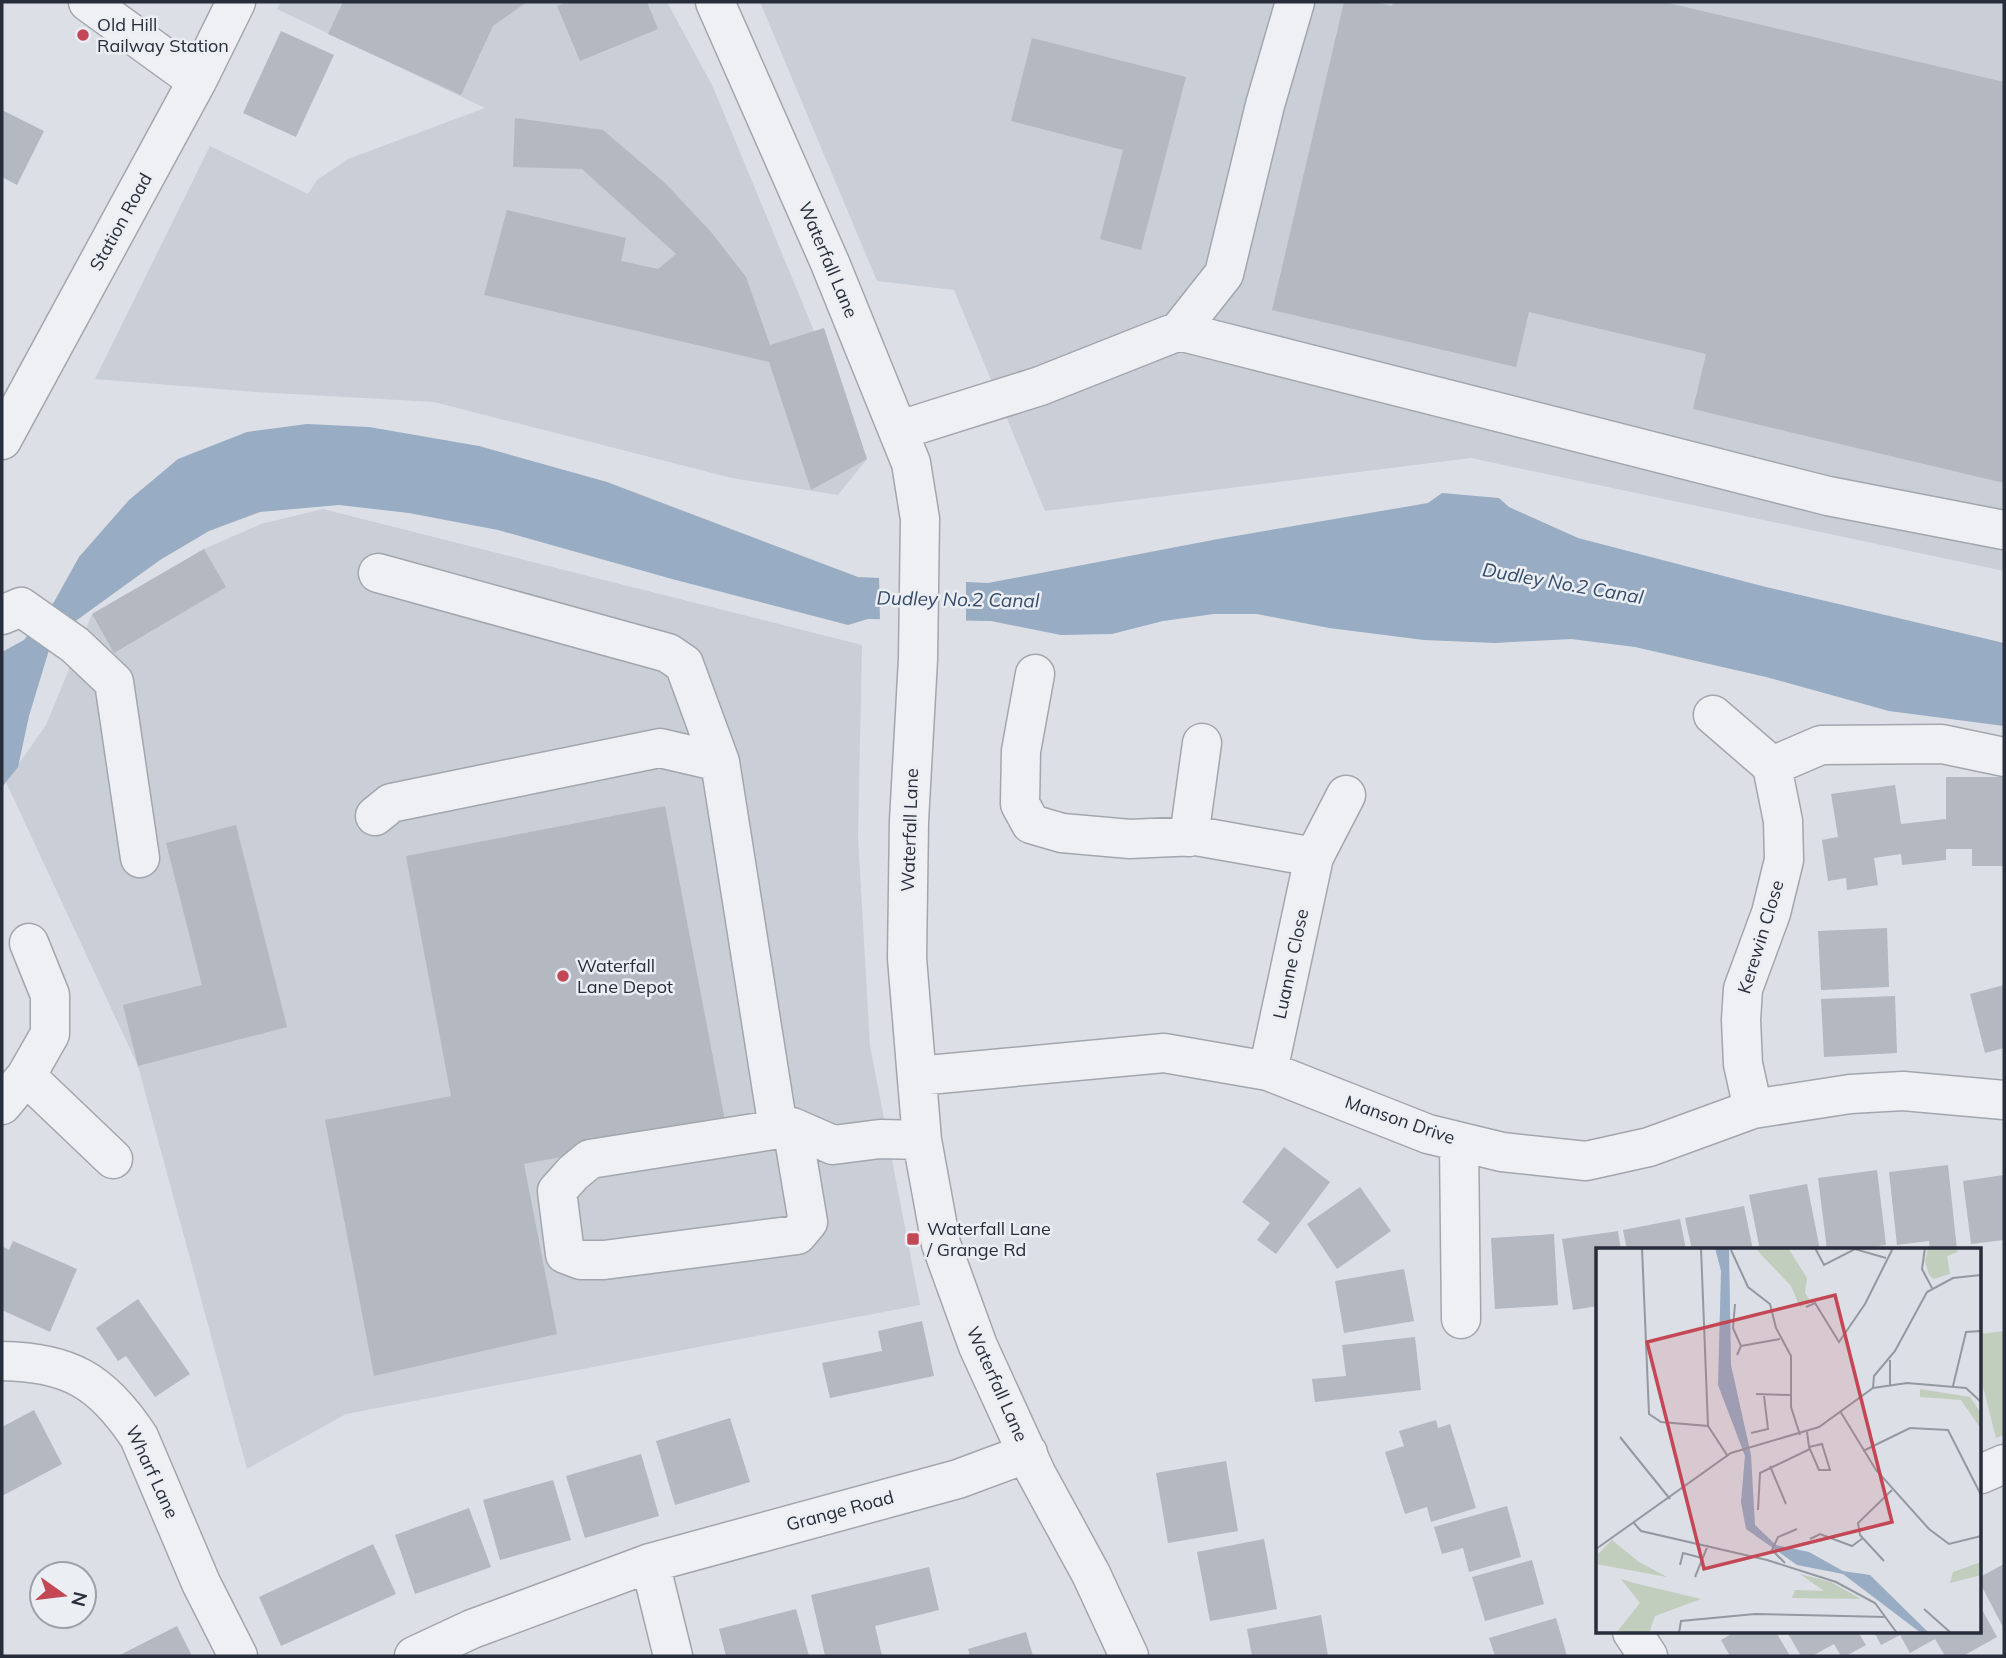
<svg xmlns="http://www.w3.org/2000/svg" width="2006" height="1658" font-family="Mulish,sans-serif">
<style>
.built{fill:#caced6}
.green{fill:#c1cebd}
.water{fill:#98acc3}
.pier{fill:#dcdfe5}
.building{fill:#b3b8c1}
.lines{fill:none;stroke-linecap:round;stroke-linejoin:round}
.minor-casing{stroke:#a2a6ae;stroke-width:41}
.minor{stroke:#eef0f4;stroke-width:38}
.poi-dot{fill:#c44755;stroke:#ebeef3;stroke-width:2.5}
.labels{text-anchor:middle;stroke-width:5;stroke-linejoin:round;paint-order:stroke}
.poi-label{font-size:18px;fill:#272d3a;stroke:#ebeef3;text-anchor:start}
.street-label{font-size:18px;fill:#272d3a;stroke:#ebeef3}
.water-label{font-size:19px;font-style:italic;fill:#344b6b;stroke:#ebeef3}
.inset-road{fill:none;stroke:#9498a1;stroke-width:2}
.view{fill:#c44755;fill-opacity:0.15;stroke:#c44755;stroke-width:3.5}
.inset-edge{fill:none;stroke:#272d3a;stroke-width:3.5}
</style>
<rect width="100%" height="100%" fill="#dcdfe5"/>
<!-- built -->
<path class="built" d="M281,2H667L713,87L867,459L838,495L732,478L434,402L256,392L95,379L210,146L308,194L317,180L348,159L485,108L277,9Z
M760,2H2004V571L1471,458L1045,511L954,290L877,281Z
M323,509L862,645L858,837L870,1046L920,1305L346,1414L247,1469L138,1066L6,782L46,725L92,614L204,549L261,524Z"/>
<!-- green -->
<path class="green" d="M2004,1331V1435L1996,1438L1982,1383L1980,1334Z"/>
<!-- water -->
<path class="water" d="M307,424L369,427L479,446L607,482L858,577L988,583L1218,539L1428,503L1442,493L1499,498L1509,507L1578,538L1762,586L2004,643V726L1889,711L1766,677L1635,647L1571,639L1495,643L1424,640L1329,628L1257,614H1214L1163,621L1112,634L1061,635L991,621L868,619L848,625L672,579L498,530L409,513L339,505L260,512L209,531L160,560L77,620L49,650L29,716L18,767L2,787V652L24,640L54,602L79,557L129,500L178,459L247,432Z"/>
<!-- pier -->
<path class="pier" d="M879,574L966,578V624L880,623Z"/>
<!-- building -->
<path class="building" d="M343,2H527L493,26L461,95L328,34Z
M567,2H647L658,29L580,61L557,6Z
M1344,2H1375L1392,6L1393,2H1664L2004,82V483L1693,409L1706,354L1529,312L1516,367L1272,310Z
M281,31L334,55L296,137L243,113Z
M1032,38L1186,77L1141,250L1100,239L1123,150L1011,121Z
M2,110L44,131L17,185L2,177Z
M515,118L603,130L665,183L711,232L746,277L770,345L824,328L867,459L811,490L769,362L484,295L507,210L626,238L621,261L658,269L676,254L582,169L513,167Z
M204,549L226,587L114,653L92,614Z
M1946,777H2004V866H1972V849H1946V860L1902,865L1901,854L1874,858L1878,885L1847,890L1846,878L1828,881L1822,840L1838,837L1831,794L1895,785L1901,824L1946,819Z
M665,806L726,1126L524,1164L557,1334L374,1376L325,1120L451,1096L406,856Z
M236,825L287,1027L138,1066L123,1005L202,985L166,843Z
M1887,928L1889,987L1821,990L1818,931Z
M2004,985V1048L1985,1053L1970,994Z
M1895,996L1897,1053L1824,1057L1821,999Z
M1284,1147L1330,1182L1276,1254L1257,1240L1270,1223L1242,1202Z
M1948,1165L1957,1250H1930L1929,1241L1897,1245L1889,1172Z
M1877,1170L1886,1245L1847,1250H1827L1818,1178Z
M2004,1175V1240L1971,1244L1963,1181Z
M1807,1184L1820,1250H1760L1749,1195Z
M1360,1187L1391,1231L1337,1269L1307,1224Z
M1744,1206L1753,1250H1692L1685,1218Z
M1680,1219L1686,1250H1627L1623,1230Z
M1618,1231L1621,1250H1598V1306L1573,1310L1562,1239Z
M1554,1234L1558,1305L1495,1309L1491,1238Z
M13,1241L77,1269L50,1332L2,1310V1246L9,1250Z
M1404,1269L1414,1321L1344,1333L1335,1281Z
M138,1299L190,1374L155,1397L126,1356L118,1361L96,1328Z
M922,1321L934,1376L830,1398L822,1363L882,1351L878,1331Z
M1415,1337L1421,1390L1315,1402L1312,1379L1346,1376L1342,1345Z
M34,1410L62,1464L2,1496V1427Z
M730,1418L750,1482L675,1505L656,1441Z
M1436,1420L1438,1428L1450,1424L1476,1508L1431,1522L1427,1507L1405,1514L1385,1452L1404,1446L1399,1431Z
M641,1454L659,1516L585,1538L566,1476Z
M1226,1461L1238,1531L1168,1543L1156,1473Z
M553,1480L571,1540L500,1560L483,1500Z
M1507,1506L1521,1557L1469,1572L1463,1548L1442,1554L1434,1527Z
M469,1508L491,1567L415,1594L395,1535Z
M1264,1539L1277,1609L1210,1621L1197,1552Z
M373,1544L396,1594L281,1646L259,1597Z
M1532,1560L1544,1604L1485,1621L1472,1577Z
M2004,1564V1629L1980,1583V1577Z
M929,1567L939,1610L875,1626L882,1656H825L811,1595Z
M1980,1606L1997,1637L1963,1656H1945L1935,1639L1910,1653L1900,1635L1881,1645L1874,1632H1980Z
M796,1609L809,1656H726L719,1629Z
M1321,1615L1328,1656H1252L1247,1629Z
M1556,1618L1567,1656H1495L1489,1638Z
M177,1626L192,1656H118Z
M1026,1632L1033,1656H970L968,1649Z
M1735,1632H1776L1790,1656H1730L1721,1640Z
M1787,1632H1858L1866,1645L1846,1656H1841L1834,1644L1812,1656H1801Z"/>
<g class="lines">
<defs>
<path id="minor" d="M88,2L197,81
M715,2L830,263L911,463L920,519L918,659L909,821L907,958L922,1140L941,1244L978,1346L1036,1473L1091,1574L1129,1656
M1179,331L1828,496L2004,530
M900,430L1040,386L1179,331L1224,274L1265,105L1295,2
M2,440L197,81L236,2
M378,573L668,653L684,664L720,762L778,1128
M2,615L21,607L75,645L114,682L140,858
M1035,674L1021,751L1020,804L1031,824L1062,833L1130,839L1196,836L1314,857
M1713,715L1772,766L1821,745L1942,744L2004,757
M375,816L391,803L660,748L720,762
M1189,837L1202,743
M1268,1071L1314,857L1346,795
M26,1076L113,1159
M917,1076L1164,1053L1268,1071L1428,1134L1502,1152L1586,1161L1649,1147L1753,1109L1850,1094L1903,1091L2004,1100
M2,1105L26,1076L50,1034V995L29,943
M1753,1109L1743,1064L1741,1020L1743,989L1771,913L1784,860L1783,821L1772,766
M792,1127L808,1222L797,1235L604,1260H581L565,1254L557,1191L573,1173L590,1159L792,1127L833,1145L880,1139L922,1140
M1459,1142L1461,1319
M2,1361C69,1362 102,1381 139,1437L201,1583L238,1656
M1981,1474L2004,1464
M650,1563L673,1656
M1632,1632L1648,1656
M414,1656L472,1629L650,1563L958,1479L1028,1453"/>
</defs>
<!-- minor casing -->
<use href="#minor" class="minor-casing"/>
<!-- minor -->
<use href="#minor" class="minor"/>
</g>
<!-- markers -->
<g class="poi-dot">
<circle cx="83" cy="35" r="7"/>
<circle cx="563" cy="976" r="7"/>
<rect x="906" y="1232" width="14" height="14" rx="3.5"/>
</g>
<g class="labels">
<!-- poi labels -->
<g class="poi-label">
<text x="97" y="31">Old Hill<tspan x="97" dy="21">Railway Station</tspan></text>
<text x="577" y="972">Waterfall<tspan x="577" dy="21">Lane Depot</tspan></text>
<text x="927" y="1235">Waterfall Lane<tspan x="927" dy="21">/ Grange Rd</tspan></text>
</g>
<!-- street labels -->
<g class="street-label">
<text transform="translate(121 222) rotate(-61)" y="6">Station Road</text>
<text transform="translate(828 260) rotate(67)" y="6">Waterfall Lane</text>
<text transform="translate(910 830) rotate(-88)" y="6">Waterfall Lane</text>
<text transform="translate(1761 937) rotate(-73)" y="6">Kerewin Close</text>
<text transform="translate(1291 964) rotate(-78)" y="6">Luanne Close</text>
<text transform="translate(1400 1120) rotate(19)" y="6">Manson Drive</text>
<text transform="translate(997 1384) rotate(66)" y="6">Waterfall Lane</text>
<text transform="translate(152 1472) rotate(65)" y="6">Wharf Lane</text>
<text transform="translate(840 1511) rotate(-15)" y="6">Grange Road</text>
</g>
<!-- water labels -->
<g class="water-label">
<text transform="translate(1563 583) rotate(10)" y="7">Dudley No.2 Canal</text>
<text transform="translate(958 599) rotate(1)" y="7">Dudley No.2 Canal</text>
</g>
</g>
<!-- overview -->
<g transform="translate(1596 1248)">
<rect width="385" height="385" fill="#dcdfe5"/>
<path d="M159,0H192L211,30L209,45L215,54L204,59L195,38ZM332,0H360L362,4L351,8L354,26L338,31L333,27L329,14ZM324,141L374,149L385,165V181L365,152L324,149ZM16,292L43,314L71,329L0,316V308ZM385,314V327L354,335L357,324ZM204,326L235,334L265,351L196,350L199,342L228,343ZM25,331L38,335L105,351L59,368L53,385H20L44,355Z" fill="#c1cebd"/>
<path d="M119,0H133L135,117L155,207L159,277L180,297L213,304L247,323L274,327L333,385H325L247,326L201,317L150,281L145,254L149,208L122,137L125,23Z" fill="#98acc3"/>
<path class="inset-road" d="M46,0L53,166L65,174L112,178L131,207M105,0L112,178M219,0L228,17L259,1L290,10M329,0L326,21L336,40M135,2L152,39L174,56L180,80L195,108V159L204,187M139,56L137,80L145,98L141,107M210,59L219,55L243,94L269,56L297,0M145,98L184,91M294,112V137M357,138L370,84L385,83M277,140L278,128L299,103L331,44L357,30L385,27M160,146L194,147M244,163L280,222L333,281L353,296L385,288M211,184L213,199L223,222H234L226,196L213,199M155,185L172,181L168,148M24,189L74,251M267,203L314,180L352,182L385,247M174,218L190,256M162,262L164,225L214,201M37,274L45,283L171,312L240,334L279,355L301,385M214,291L224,286L256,298L267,290M0,301L135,205L223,179L277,140L311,135L370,140L385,154M288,313L264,287L262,275L296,242M189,315L176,302L182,289L201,281M84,317L87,305L106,310M99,329L112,297M328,361L355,385M83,385L85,373L159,366L290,369"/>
<path class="view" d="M239,47L296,274L108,321L51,94Z"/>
<rect width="385" height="385" class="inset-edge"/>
</g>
<!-- border -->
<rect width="2006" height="1658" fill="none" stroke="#272d3a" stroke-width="7"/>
<!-- north arrow -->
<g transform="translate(63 1595) rotate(104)"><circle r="33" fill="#ebeef3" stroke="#9da1a9" stroke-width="2"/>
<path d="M0-5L12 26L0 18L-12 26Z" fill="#c44755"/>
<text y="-10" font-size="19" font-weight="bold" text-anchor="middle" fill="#272d3a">N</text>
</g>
</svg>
